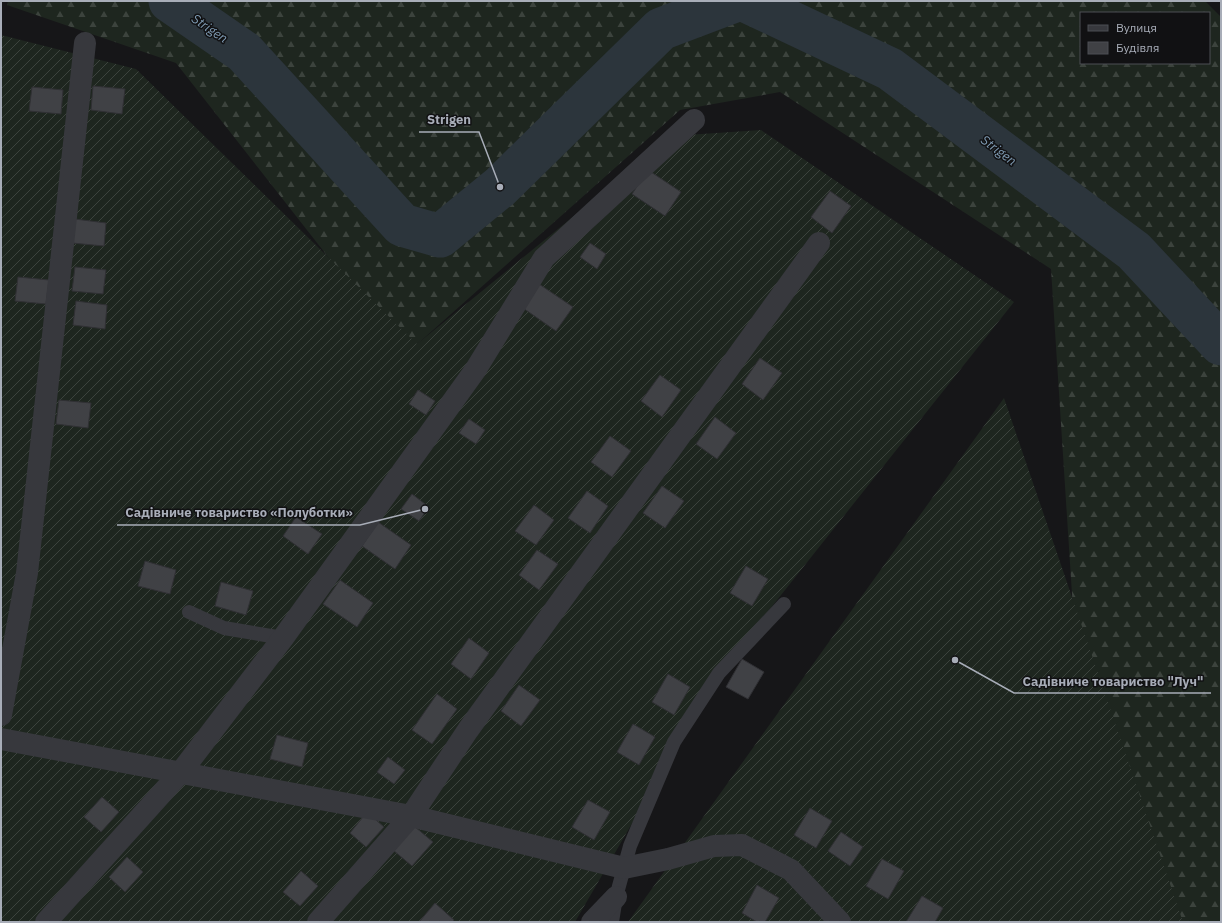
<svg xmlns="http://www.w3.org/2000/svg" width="1222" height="923" font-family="'IBM Plex Sans',sans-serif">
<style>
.forest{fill:url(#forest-firs);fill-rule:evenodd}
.garden{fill:url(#garden-furrows)}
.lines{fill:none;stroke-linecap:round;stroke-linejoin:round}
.river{stroke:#2c353c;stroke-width:43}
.building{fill:#404145;stroke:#303034}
.service{stroke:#37383d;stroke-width:14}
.minor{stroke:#37383d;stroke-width:22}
.labels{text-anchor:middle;stroke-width:3;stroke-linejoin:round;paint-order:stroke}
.water-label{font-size:13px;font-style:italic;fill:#7f9bb3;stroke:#111113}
.leader{fill:none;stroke:#a8adb8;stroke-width:1.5}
.callout-dot{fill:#a8adb8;stroke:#111113;stroke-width:1.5}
.callout-label{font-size:13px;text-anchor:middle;font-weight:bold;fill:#a8adb8;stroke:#111113;stroke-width:3;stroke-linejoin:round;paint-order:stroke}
</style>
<defs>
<pattern id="forest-firs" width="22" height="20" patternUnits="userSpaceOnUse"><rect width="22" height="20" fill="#1e261f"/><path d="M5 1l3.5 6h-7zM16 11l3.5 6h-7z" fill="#3c433d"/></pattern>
<pattern id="garden-furrows" width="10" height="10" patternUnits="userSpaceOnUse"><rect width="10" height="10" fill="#1e261f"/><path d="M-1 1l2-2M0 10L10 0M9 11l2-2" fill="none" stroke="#3c433d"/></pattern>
</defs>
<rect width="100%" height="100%" fill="#161618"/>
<!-- forest -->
<path class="forest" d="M8,1H1205L1221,17V922H1122L1089,857L1051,269L780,92L680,110L405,355L176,63L7,5ZM1081,13H1209V63H1081Z"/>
<!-- garden -->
<path class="garden" d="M1,35L136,69L417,344L672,136L761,130L1014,302L719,673L575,922H1Z
M1004,398L1183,922H628Z"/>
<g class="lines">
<!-- river -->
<path class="river" d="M170,1L244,52L402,225L440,236L500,187L661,29L735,1
M746,1L890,69L1134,251L1221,344"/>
</g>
<!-- building -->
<path class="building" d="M93,86L125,89L122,114L91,110Z
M32,87L63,90L61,114L29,111Z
M648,170L681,192L665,216L632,194Z
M830,191L851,206L832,233L811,217Z
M75,219L106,223L104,246L72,243Z
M590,243L606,254L597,269L580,257Z
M75,267L106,270L103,294L72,291Z
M18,277L49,280L46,304L15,301Z
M539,284L573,307L556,331L523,308Z
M76,301L107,305L105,329L73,325Z
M760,358L782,373L763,400L742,384Z
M660,375L681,390L662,417L641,401Z
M418,390L435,401L426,415L409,404Z
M59,400L91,403L88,428L56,424Z
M715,417L736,433L717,459L696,444Z
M469,419L485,430L476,444L459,433Z
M610,436L631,451L612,477L591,462Z
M662,486L684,501L665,528L643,513Z
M587,491L608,506L590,533L568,518Z
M412,494L429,507L419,521L401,509Z
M534,505L554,520L536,545L515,531Z
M296,517L322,534L308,554L283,536Z
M378,522L411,545L395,569L362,546Z
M537,550L558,564L539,590L519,575Z
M145,561L176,570L170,594L138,586Z
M746,566L768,579L752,606L730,593Z
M340,580L373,603L357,627L323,604Z
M221,582L253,591L246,615L215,606Z
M469,638L489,653L471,679L451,664Z
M742,659L764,672L748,699L726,687Z
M668,674L690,687L674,715L652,702Z
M519,685L540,700L521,726L501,711Z
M437,694L457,709L432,744L412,730Z
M633,724L655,737L639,765L617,752Z
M277,735L308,743L302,767L270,759Z
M388,757L405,770L394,784L377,772Z
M102,797L119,812L101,832L84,817Z
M588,800L610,812L594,840L572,827Z
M810,808L832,821L816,848L794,835Z
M367,812L384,827L366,847L350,833Z
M414,826L433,842L412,866L393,850Z
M841,832L863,847L850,866L828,851Z
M127,857L143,872L125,892L109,877Z
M882,859L904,871L888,899L866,886Z
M301,871L318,886L300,906L283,892Z
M757,885L779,898L765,922H757L742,913Z
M922,896L943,908L935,922H906Z
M435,903L454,920L452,922H419Z"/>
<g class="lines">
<!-- service -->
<path class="service" d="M189,612L224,628L283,638
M612,922L616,897L630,846L674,742L719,673L784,604"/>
<!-- minor -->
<path class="minor" d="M1,715L27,573L85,43
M1,739L411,816L624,868L668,859L714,846L742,845L791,870L840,922
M46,922L181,772L283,638L476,369L544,258L694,120
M318,922L411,816L468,730L819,243
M592,922L616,897"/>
</g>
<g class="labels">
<!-- water labels -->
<g class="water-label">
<text transform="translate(210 28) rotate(34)" y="5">Strigen</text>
<text transform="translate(999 150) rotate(37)" y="5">Strigen</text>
</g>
</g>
<!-- callouts -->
<path class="leader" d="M500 187L479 132H419M425 509L360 525H117M955 660L1014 693H1211"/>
<g class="callout-dot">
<circle cx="500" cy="187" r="4"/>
<circle cx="425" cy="509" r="4"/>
<circle cx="955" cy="660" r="4"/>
</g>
<g class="callout-label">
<text x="449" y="124">Strigen</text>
<text x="239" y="517">Садівниче товариство «Полуботки»</text>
<text x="1113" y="686">Садівниче товариство "Луч"</text>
</g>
<!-- border -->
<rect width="1222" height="923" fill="none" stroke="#a8adb8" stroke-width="4"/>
<!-- legend -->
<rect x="1080" y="12" width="130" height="52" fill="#111113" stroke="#4d4f55"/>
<rect x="1088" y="25" width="20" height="6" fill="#37383d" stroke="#4d4f55"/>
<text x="1116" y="32" font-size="12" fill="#a8adb8">Вулиця</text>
<rect x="1088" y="42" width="20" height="12" fill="#404145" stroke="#4d4f55"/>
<text x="1116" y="52" font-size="12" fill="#a8adb8">Будівля</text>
</svg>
